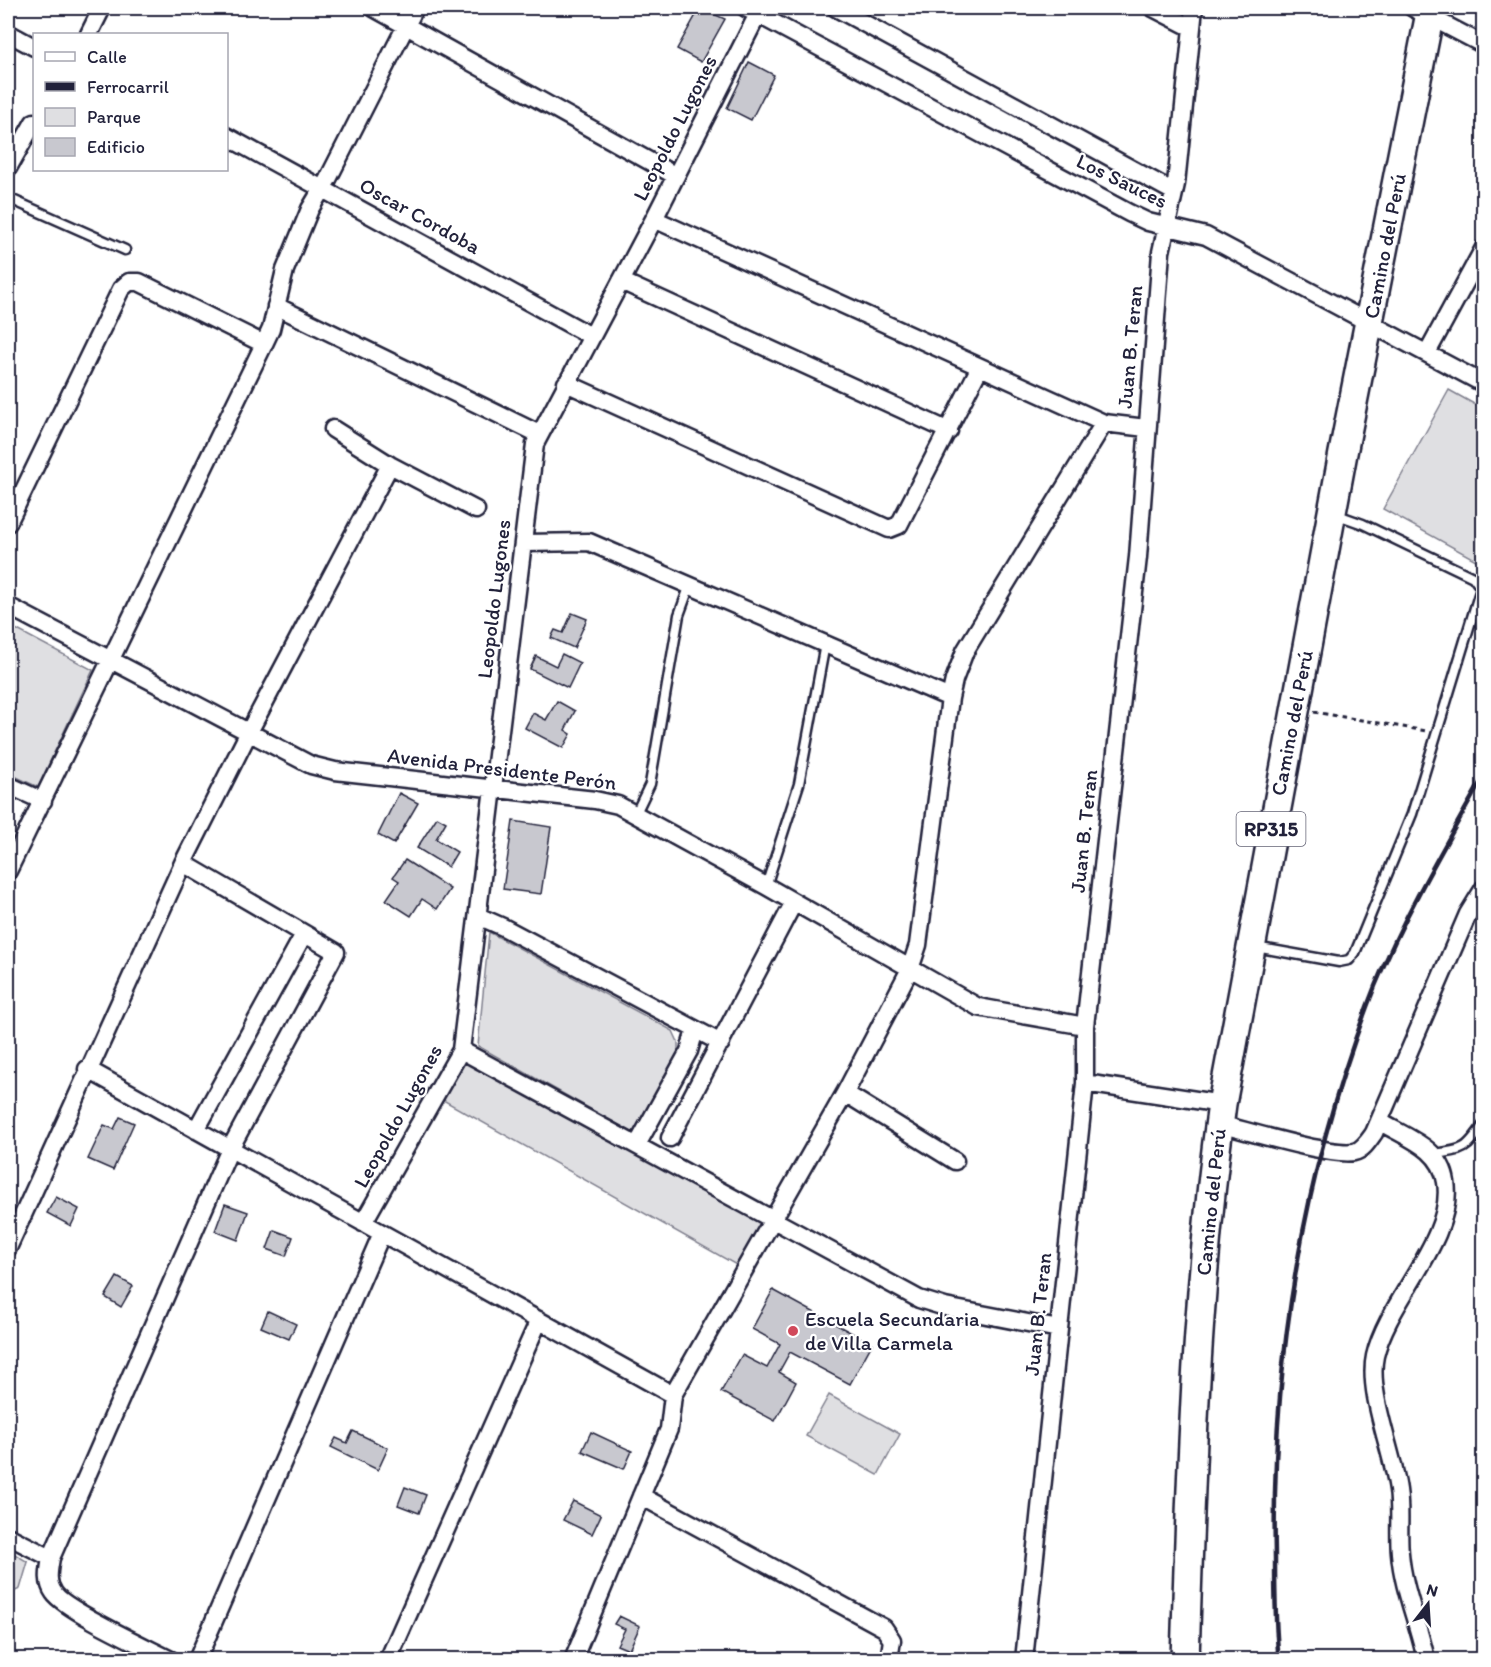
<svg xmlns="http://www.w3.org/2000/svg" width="1491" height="1667" font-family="Itim,sans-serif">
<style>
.green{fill:#dfdfe2;stroke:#80808e;stroke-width:1.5}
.building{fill:#c8c8cf;stroke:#22223b;stroke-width:1.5}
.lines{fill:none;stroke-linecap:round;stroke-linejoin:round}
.lane-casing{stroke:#22223b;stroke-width:13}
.street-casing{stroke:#22223b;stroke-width:21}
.primary-casing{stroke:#22223b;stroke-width:32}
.path{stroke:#22223b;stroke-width:3;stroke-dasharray:4.5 4.5;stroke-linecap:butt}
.lane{stroke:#fff;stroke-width:8}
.street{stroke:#fff;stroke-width:16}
.primary{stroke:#fff;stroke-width:27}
.rail{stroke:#22223b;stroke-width:4.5}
.poi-dot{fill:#d1495b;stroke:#fff;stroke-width:2}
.labels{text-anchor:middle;stroke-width:4.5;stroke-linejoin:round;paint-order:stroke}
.shield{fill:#fff;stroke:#646476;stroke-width:1.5}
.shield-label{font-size:20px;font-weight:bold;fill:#22223b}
.street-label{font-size:21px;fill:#22223b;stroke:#fff}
.poi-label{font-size:21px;fill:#22223b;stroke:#fff;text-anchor:start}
</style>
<rect width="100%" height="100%" fill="#fff"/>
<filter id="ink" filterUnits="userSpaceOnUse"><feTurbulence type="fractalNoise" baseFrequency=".0167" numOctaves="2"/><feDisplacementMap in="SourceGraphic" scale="12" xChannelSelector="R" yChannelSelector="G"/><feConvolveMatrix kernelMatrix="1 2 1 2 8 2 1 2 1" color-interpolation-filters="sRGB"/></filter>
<g filter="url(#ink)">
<!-- green -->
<path class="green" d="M1449,390L1483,409V564L1383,509Z
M8,625L93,670L38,787L8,773Z
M489,932L673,1031L678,1042V1053L635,1134L478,1046Z
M465,1061L761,1223L738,1266L443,1100Z
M829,1395L900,1434L878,1475L806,1436Z
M8,1550L28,1562L20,1589L8,1594Z"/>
<!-- building -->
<path class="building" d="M700,8L725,19L701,62L677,49Z
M749,62L774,75L751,120L727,108Z
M572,613L587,619L574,648L551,638L555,630L563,633Z
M562,654L580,663L568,688L530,669L536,656L556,666Z
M557,701L575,711L565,730L571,734L563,748L525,728L533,713L546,720Z
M399,793L418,803L394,844L378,835Z
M437,817L446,822L436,839L457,852L448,867L417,848Z
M513,821L551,827L541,894L503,889Z
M405,860L450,889L437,909L422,899L411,916L386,900L399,881L393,877Z
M120,1117L134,1123L113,1170L88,1159L104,1125L114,1129Z
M56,1197L79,1209L71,1226L47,1213Z
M225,1204L248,1212L238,1240L215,1231Z
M274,1230L293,1237L286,1256L267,1249Z
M117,1277L133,1286L121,1307L105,1297Z
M773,1290L872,1344L850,1384L790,1352L779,1372L796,1382L775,1421L721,1392L742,1355L767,1368L780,1344L752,1329Z
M268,1311L296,1324L289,1339L261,1327Z
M353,1431L388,1448L378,1470L331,1447L336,1438L347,1443Z
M591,1432L632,1451L624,1469L582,1451Z
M405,1487L426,1495L419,1513L398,1505Z
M573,1501L601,1515L592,1534L563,1520Z
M619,1616L640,1626L629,1650L617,1645L625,1629L614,1624Z"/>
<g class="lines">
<defs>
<path id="lane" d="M8,198L125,250
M636,813L650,784L679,615L690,585
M766,886L799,784L825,644
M1255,947L1339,962L1349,960L1355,953L1412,814L1481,588L1473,577L1363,524L1335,514
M1434,1154C1465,1150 1466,1150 1484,1124"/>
<path id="street" d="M374,8L676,176
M746,8L1129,213L1148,222L1206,236L1484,384
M836,8L1174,192
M1153,8L1192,28
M1413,8L1484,45
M8,33L34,47
M89,34L102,8
M226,136L591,336
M8,168L34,122
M654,219L1104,423
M621,281L949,431
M276,306L539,434
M1427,353L1484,248
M566,383L889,529L899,525L980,367
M333,429L390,465L476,510
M8,523L121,289L129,282H139L264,344
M524,543L589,542L950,698
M8,606L311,765L335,771L595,800L618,805L766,886L978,1007L1085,1026
M8,785L43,801
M8,871L264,344L271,329L285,270L310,209L328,179L415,8
M478,916L503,927L721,1043
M461,1050L919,1299L945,1307L1059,1329
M87,1069L673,1395
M1085,1083L1222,1104
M845,1093L955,1161
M1379,1121C1406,1138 1441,1147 1446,1182C1455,1239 1388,1299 1375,1356C1367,1392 1393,1452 1398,1490C1401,1511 1398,1532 1400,1553C1403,1590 1419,1624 1426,1660
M1219,1124C1248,1131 1328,1156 1354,1152C1363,1150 1369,1140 1374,1133L1468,914L1484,888
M196,1130L304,934
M670,1138L794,902
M637,1145L689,1051L695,1030
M363,1223L461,1050L535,444L654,219L761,8
M8,1248L183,863L249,732L390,465
M641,1496L884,1628L892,1640L889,1660
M8,1536L51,1558C49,1570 46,1582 54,1593C65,1610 148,1648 171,1660
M51,1558L230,1149L336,952L183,863
M197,1660L382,1233
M388,1660L539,1320
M573,1660L669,1429L673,1395L845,1093L910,969L918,945L950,698L954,680L965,651L1104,423L1146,428
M1024,1660L1085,1083V1026L1138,557L1161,252L1176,184L1194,8"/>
<path id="primary" d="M1185,1660C1191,1473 1196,1289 1222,1104L1343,453L1431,8"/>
</defs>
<!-- lane casing -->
<use href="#lane" class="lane-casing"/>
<!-- street casing -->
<use href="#street" class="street-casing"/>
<!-- primary casing -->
<use href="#primary" class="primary-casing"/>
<!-- path -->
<path class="path" d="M1314,712L1426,731"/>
<!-- lane -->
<use href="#lane" class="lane"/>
<!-- street -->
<use href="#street" class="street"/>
<!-- primary -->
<use href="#primary" class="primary"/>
<!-- rail -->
<path class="rail" d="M1279,1660C1275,1626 1275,1592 1275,1558C1271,1363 1303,1168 1375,986C1405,913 1445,845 1484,776"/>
</g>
</g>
<!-- markers -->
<circle class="poi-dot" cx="793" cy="1331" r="6"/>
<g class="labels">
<!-- shield labels -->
<rect class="shield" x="1236.5" y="812" width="69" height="34" rx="4.5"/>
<g class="shield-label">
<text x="1271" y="836">RP315</text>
</g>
<!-- street labels -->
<g class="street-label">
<text transform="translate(675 128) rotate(-63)" y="7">Leopoldo Lugones</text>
<text transform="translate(1122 181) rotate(26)" y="7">Los Sauces</text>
<text transform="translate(420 216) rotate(29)" y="7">Oscar Cordoba</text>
<text transform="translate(1385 246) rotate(-79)" y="7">Camino del Perú</text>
<text transform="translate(1130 347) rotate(-85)" y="7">Juan B. Teran</text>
<text transform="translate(494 599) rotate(-83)" y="7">Leopoldo Lugones</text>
<text transform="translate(1292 723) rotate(-79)" y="7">Camino del Perú</text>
<text transform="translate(502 769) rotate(7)" y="7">Avenida Presidente Perón</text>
<text transform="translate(1084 831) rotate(-84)" y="7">Juan B. Teran</text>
<text transform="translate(398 1116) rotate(-61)" y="7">Leopoldo Lugones</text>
<text transform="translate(1211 1202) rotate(-84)" y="7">Camino del Perú</text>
<text transform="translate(1038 1314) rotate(-84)" y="7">Juan B. Teran</text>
</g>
<!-- poi labels -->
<g class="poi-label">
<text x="805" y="1326">Escuela Secundaria<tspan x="805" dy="24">de Villa Carmela</tspan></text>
</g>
</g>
<!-- margin -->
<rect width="1491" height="1667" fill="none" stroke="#fff" stroke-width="30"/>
<rect x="15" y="15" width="1461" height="1637" fill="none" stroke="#22223b" stroke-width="2" filter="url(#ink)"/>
<!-- legend -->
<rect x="33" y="33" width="195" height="138" fill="#ffffff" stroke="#a7a7b1" stroke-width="1.5"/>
<rect x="45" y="52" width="30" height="9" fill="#ffffff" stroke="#a7a7b1" stroke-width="1.5"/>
<text x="87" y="63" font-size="18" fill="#22223b">Calle</text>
<rect x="45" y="82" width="30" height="9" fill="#22223b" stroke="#a7a7b1" stroke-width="1.5"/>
<text x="87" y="93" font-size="18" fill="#22223b">Ferrocarril</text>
<rect x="45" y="108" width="30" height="18" fill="#dfdfe2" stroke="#a7a7b1" stroke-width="1.5"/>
<text x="87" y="123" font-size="18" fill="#22223b">Parque</text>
<rect x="45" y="138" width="30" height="18" fill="#c8c8cf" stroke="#a7a7b1" stroke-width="1.5"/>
<text x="87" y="153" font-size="18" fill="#22223b">Edificio</text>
<!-- north arrow -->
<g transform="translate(1428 1604) rotate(17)" stroke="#ffffff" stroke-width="4.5" paint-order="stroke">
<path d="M0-4.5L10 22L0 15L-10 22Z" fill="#22223b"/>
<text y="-9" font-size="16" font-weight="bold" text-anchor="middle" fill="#22223b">N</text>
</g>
</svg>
